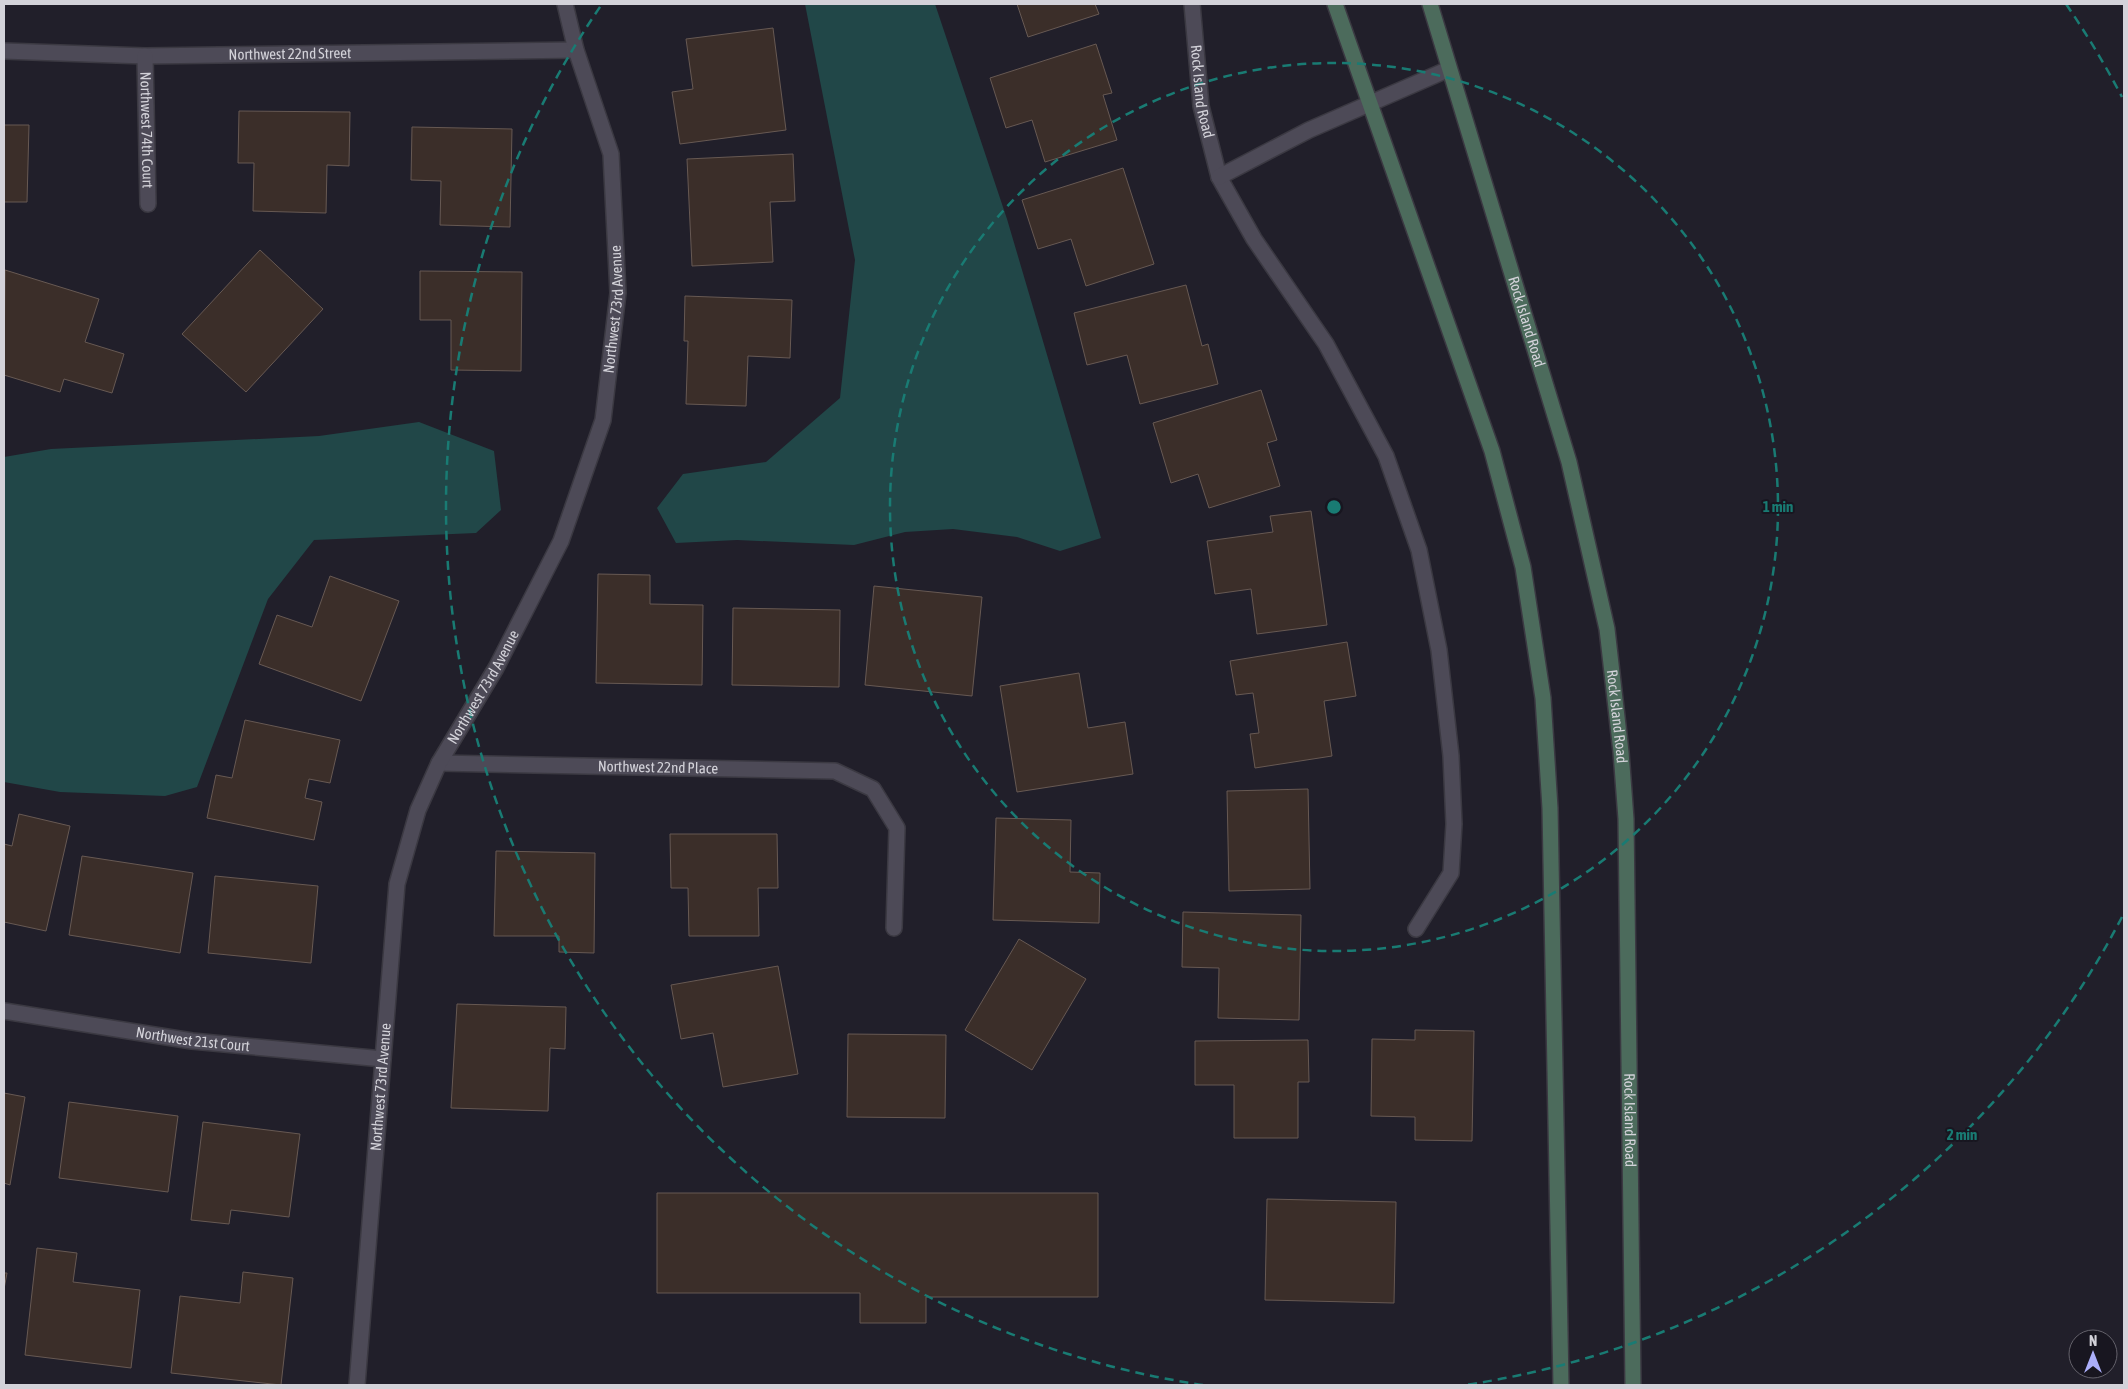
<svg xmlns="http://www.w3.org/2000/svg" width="2128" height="1389" font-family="'Asap Condensed',sans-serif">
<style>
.water{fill:#214748}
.building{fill:#3b2e29;stroke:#675953}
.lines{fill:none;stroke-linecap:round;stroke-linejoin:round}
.street-casing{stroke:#3b3942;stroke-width:18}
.secondary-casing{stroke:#3b3942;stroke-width:18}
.street{stroke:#4d4a57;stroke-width:15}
.secondary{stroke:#4c6b5c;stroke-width:15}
.ring{fill:none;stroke:#197b73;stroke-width:2.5;stroke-dasharray:9 6}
.labels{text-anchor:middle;stroke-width:4;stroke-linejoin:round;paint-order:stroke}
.street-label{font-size:15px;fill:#d3d2d9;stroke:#181620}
.centre{fill:#197b73;stroke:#181620;stroke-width:2.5}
.ring-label{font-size:15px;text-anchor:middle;font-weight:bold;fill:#197b73;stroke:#181620;stroke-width:4;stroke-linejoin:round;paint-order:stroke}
</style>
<rect width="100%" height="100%" fill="#211f2a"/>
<!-- water -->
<path class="water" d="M805,4H935L1007,219L1101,538L1060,551L1017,537L953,529L905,532L854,545L737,540L676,543L657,508L683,474L766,462L840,398L855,260Z
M419,422L494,451L501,510L476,533L314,540L268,599L197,787L165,796L60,792L4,782V457L51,449L319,436Z"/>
<!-- building -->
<path class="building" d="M1017,4H1095L1099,14L1028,37Z
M773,28L786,130L680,144L672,92L693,89L686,39Z
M1096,44L1112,93L1103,95L1117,140L1045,162L1032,120L1006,128L990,78Z
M239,111L350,112L349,166L327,165L326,213L253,211L254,163H238Z
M4,125H29L27,202H4Z
M412,127L512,129L510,227L440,225L441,181L411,180Z
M793,154L795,201L770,202L773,262L692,266L687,159Z
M1123,168L1154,264L1086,286L1071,239L1038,249L1022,200Z
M260,250L323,309L246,392L182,334Z
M5,270L99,299L85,342L124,354L112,393L64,379L60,392L4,375Z
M420,271L522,272L521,371L451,370V320H420Z
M1186,285L1202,346L1208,344L1218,384L1140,404L1127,355L1087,365L1074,313Z
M685,296L792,300L790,358L748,356L746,406L686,404L688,341H684Z
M1261,390L1277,440L1267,443L1280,486L1209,508L1198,474L1171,483L1153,423Z
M1311,511L1327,625L1257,634L1251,589L1215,594L1207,541L1273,532L1270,516Z
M598,574L650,575V604L703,605L702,685L596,683Z
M330,576L399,601L361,701L259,664L277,615L312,627Z
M874,586L982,597L972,696L865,685Z
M733,608L840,610L839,687L732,685Z
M1347,642L1356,696L1324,701L1332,756L1255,768L1250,734L1259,733L1253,693L1236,695L1230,661Z
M1079,673L1088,728L1125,722L1133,774L1017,792L1000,686Z
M245,720L340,740L330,783L309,779L305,798L322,802L314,840L207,818L216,775L232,778Z
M1308,789L1310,889L1229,891L1227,791Z
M19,814L70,826L46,931L4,922V844L12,846Z
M996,818L1071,820L1070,872L1100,873L1099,923L993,920Z
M670,834H777L778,888H758L759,936H689L688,888H671Z
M496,851L595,853L594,953L559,952V936H494Z
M82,856L193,873L180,953L69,935Z
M215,876L318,886L311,963L208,953Z
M1183,912L1301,915L1299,1020L1218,1018L1219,968L1182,967Z
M1019,939L1086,979L1032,1070L965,1030Z
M778,966L798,1074L723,1087L713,1033L681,1039L671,985Z
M457,1004L566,1007L565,1049L550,1048L548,1111L451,1108Z
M1415,1030L1474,1031L1472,1141L1415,1140V1117L1371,1116L1372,1039L1415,1040Z
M848,1034L946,1035L945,1118L847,1117Z
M1308,1040L1309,1082H1298V1138H1234V1085H1195V1041Z
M4,1093L25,1097L10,1185L4,1183Z
M69,1102L178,1116L168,1192L59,1178Z
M203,1122L300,1134L289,1217L231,1210L229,1224L191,1220Z
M657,1193H1098V1297H926V1323H860V1293H657Z
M1267,1199L1396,1202L1394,1303L1265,1300Z
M37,1248L77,1253L73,1282L140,1290L131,1368L25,1355Z
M243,1272L293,1278L281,1385L171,1373L180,1296L240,1303Z
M4,1273H7L4,1289Z"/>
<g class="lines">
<defs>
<g id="street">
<path id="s1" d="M1192,4L1201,106L1219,177L1254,239L1326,344L1386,456L1419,550L1439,650L1451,756L1454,824L1451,873L1416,929"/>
<path id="s2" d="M4,51L145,56L576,50"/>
<path id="s3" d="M145,56L148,204"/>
<path d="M1219,177L1309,130L1449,69"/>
<path id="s4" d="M439,763L835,771L873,789L897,828L894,928"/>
<path id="s5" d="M4,1011L192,1041L383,1059"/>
<path id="s6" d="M357,1385L397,884L418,810L439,763L496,668L561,541L603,420L618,293L611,154L576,50L565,4"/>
</g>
<g id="secondary">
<path d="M1335,4L1492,451L1523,567L1543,698L1550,808L1561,1385"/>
<path id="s7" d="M1430,4L1569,462L1607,629L1621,752L1626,819L1633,1385"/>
</g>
</defs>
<!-- street casing -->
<use href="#street" class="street-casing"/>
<!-- secondary casing -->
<use href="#secondary" class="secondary-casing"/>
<!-- street -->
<use href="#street" class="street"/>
<!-- secondary -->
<use href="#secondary" class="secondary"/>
</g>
<!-- distance rings -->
<g class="ring">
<circle cx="1334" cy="507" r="444"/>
<path d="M2122 917A888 888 0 0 1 1465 1385M1203 1385A888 888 0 0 1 602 4M2066 4A888 888 0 0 1 2122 97"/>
</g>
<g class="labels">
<!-- street labels -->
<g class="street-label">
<text dy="5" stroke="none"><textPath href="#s2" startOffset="286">Northwest 22nd Street</textPath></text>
<text dy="5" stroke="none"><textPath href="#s1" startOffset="88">Rock Island Road</textPath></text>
<text dy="5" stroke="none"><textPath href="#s3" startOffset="74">Northwest 74th Court</textPath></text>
<text dy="5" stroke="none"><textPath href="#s6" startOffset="1124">Northwest 73rd Avenue</textPath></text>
<text dy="5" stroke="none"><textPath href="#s7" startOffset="332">Rock Island Road</textPath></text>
<text dy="5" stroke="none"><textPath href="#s6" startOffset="719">Northwest 73rd Avenue</textPath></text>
<text dy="5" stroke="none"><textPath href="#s7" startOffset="738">Rock Island Road</textPath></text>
<text dy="5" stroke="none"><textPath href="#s4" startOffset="219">Northwest 22nd Place</textPath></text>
<text dy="5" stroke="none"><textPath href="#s5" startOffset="191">Northwest 21st Court</textPath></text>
<text dy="5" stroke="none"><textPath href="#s6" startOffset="299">Northwest 73rd Avenue</textPath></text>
<text dy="5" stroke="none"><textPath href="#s7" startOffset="1142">Rock Island Road</textPath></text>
</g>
</g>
<circle cx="1334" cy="507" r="8" class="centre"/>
<g class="ring-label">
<text x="1778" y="512">1 min</text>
<text x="1962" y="1140">2 min</text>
</g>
<!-- border -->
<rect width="2128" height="1389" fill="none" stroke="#d3d2d9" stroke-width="10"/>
<!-- north arrow -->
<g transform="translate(2093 1354)"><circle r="24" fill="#181620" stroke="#63616a"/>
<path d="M0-4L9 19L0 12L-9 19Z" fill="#acaffb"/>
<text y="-8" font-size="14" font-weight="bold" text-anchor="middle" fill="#d3d2d9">N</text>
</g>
</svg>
